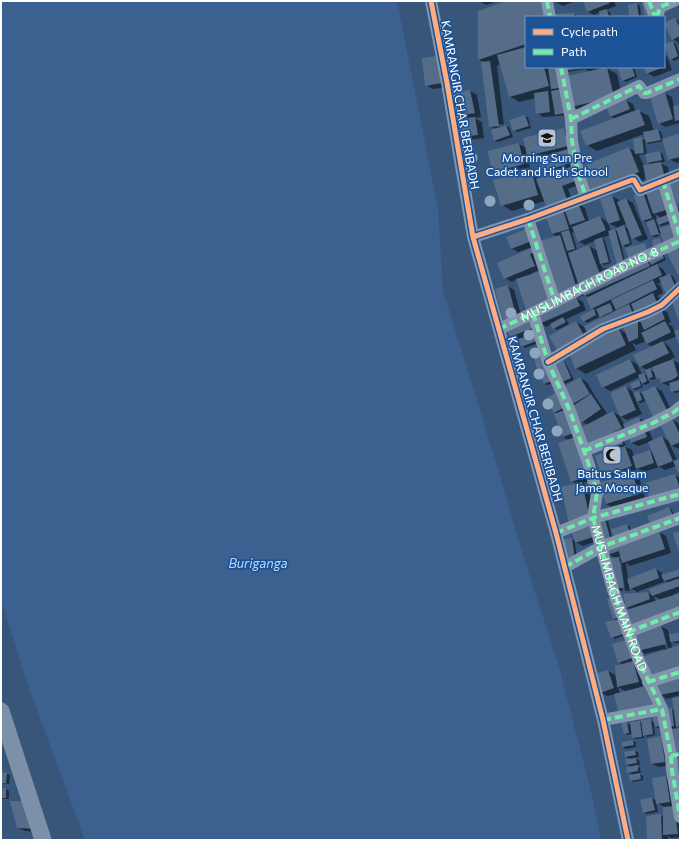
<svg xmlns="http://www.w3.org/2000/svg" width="681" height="841" font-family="Commissioner,sans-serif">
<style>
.water{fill:#3c6191}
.shadow{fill:#0007;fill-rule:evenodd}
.building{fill:#556d89}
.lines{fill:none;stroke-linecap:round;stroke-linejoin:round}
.street{stroke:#8196ad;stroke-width:12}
.secondary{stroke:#7c91a9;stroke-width:17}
.quiet{stroke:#6deda7;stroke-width:4;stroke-dasharray:8 4;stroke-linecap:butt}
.cycleway-casing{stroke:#1c5296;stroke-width:8}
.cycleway{stroke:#ffac80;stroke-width:5}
.tree{fill:#8fa6c1}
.labels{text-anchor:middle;stroke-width:3.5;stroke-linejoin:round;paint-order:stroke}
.street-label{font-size:12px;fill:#fff;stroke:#1c5296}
.poi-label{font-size:12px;fill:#fff;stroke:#1c5296}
.water-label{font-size:13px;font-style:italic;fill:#bdd7f6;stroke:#1c5296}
</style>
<rect width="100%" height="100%" fill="#38567a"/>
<!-- water -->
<path class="water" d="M1,1H397L438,209L443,291L481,413L525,561L560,670L593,800L601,840H85L28,685L1,600Z"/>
<!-- shadow -->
<path class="shadow" d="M479,1H498L486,5Z
M510,1H553L556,15L574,14L580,17H526V67H556L567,115L559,116H558L543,117L537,113L535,98L519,102L509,96L501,64L497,66L504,126H506L509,127L513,137L498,142L495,141L492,131L496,129L490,126L484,62L479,60ZM503,124L504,126L495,127V125Z
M556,1H575L563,6L556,2Z
M585,1H614L616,6L606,10L610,12L611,17H601L600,12L594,15L587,11Z
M637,4L640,6L641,17H630L629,6Z
M675,19L678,21L680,25V47L677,41H676L673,39Z
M673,42L676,44L680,56V58L674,61L671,59L666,45L664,46Z
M664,54L667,56L672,70L654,77L647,73L645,67H664Z
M445,60L448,87L433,89L426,85Z
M564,67H615L608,69L617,74L623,101L626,100L633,104L636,112L639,111L649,116L654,131L658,130L661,132L663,139L680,134V162L676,163L669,159L664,141L649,144L645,142L647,154L660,152L663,154L665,162L660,163L668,167L671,181L646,179L601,197L629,148L636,152L641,138L646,141L644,134L597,151L587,145L615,119L610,116L607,106L582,112L572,106L590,72L585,69L568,72ZM647,154L648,163L652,165L644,166L639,155Z
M618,67H634L637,77L626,82L623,80Z
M470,91L477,95L481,117L474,118L482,122L484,138L467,140L461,136L465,120L458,115Z
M665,93L672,97L674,107L680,106V123L665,127L659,123Z
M525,116L528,117L531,128L517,132L514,130Z
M564,129L570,133L584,183L568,189L573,202L545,201L512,211L502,205L531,170L541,176L542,178L550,175L543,172L538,158L535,159L527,155L530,167L500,175L493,171L519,144L527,148Z
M643,193L674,211L680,208V222H674L662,226L658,224L659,229L671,226L663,235L655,231L654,232L660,236L654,237L651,236L647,223L643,220ZM655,214L661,218L657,219Z
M612,196L619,200L620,202L626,199L633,203L648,239L640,242L633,238L627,224L622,225L628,229L632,244L626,247L621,244L626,265L621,266L618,264L610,235L602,238L605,240L611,263L604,265L600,263L603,269L610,267L613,269L614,273L605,275L607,279L647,261L651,263L649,259L661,253L664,255L666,260L656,265L663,269L667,276L670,275L673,276L680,291L670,295L667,294L662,282L657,284L660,285L663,293L657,296L660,298L664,308L662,309L667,312L671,322L668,324L672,326L675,332L680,330V346L677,336L663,342L669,346L675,357L671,359L680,364V392L675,393L672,391L670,386H669L662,383L661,380L655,376L656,379L652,380L647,378L650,383L645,385L642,383L640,377L610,391L603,387L597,375L630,360L637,364L642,374H644L648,376L646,371L647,370L640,366L635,355L653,347L647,344L644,338V342L636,345L632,343L636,350L586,374L576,368L570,353L597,339L589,334L585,326L603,317L598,314L599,317L587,323L584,321L582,317L595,310L592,308L588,298H589L585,295L576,298L583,302L586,310L566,319L569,324L557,330L554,328L552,324L546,327L540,323L536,315L550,309L549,308L533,313L526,309L517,279L512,282L505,278L499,263L534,248L533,247L518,252L511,248L507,238L529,229L536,233L539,242L558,237L552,234L546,216L563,211L567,213L565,208L578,204L585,208L589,221L600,217L608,222L601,200ZM608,223L616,227L618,232L615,230L611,231ZM575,232L578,241L585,245L595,241L598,251L589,246L577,250L572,233ZM541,243L544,252L533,246ZM544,254L557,295L568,302L557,306L547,276L541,272L533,275L532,273L541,269L536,257ZM639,317L642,323L636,319ZM623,325L626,333L617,328ZM653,367L655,373L649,369Z
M508,286L514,290L523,322L532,319L542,342L525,348L522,346L519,339L517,340L511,336Z
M576,322L583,326L590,339L564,354Z
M562,360L565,362L574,380L564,384L554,383L547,385L544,384Z
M580,378L587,382L596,398L607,413L604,416V417L613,412L620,416L626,387L632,391L634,394L639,392L642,394L645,401L641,403L636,401L642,414L627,420L620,416L624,424L639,418L646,422L653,441L662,437L670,442L671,419L678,423L680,426V449H679L670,445L677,460L680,459V473H679L676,466L665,470L660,467L643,472L639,469L630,472L639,477L645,497L613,508L606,504L610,481L603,476L607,453L602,451L601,446H588L594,480L583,483L589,487L596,522L605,520L608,521L613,542L602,539L583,546L575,542L577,560L568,561L572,539L576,541L577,484L572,481L569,440L563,437L557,414L554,412L555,395L558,396L579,430L588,425L582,422L572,404ZM628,432L632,443L638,446L649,442L653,453L650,451L634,456L632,450L624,446L626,445L624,442L622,440Z
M639,381L642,383L643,387L636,390L633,389Z
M655,387L662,391L674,416L661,422Z
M675,475L680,478V494Z
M669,508L672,510L675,517L654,526Z
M627,525L630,527L632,535L612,529Z
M659,532L666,536L671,553L630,566L626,563L628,579L656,569L662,573L663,576L680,570V592L674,594V596L680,594V619L660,626L668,630L669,635L680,634V643H674L671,641L672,648L679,646L680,647V695L667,699L660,695L664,649L645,654L638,650L631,610L627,608L648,593L653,596L669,583L666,581L637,592L629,587L630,591H625L621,561H619L623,591H621L614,588L615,558L608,554ZM621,556L623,560L618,557ZM654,596L661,600L656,602ZM661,630H663L668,648L666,649Z
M609,600L628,634L615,639L612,637L618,621L613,618Z
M633,645L645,687L620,715L615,694L607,696L600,692L608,671L615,675L617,682L623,665L618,662ZM618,687L627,692L620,693Z
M680,698V728L676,726L677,729H680V757H679L672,753L670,729L672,709L675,710Z
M650,720L663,728H658L654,726L655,735L647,737L644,735V738L635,739L633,737L632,734L627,735L624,733L627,723L631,725L639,722L642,723Z
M661,737L667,741L671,765L659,767L652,764Z
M633,741L636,742V747L626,749L623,747V742Z
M635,751L638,752L639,757L634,758L639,760L640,765H636L640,768L641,773H638L643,776V780L633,782L631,780L633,775L628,772L631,767L627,765L631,760L626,757Z
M1,773L7,774L10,775L9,784L1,783Z
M665,777L672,781L680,810V837L671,838L668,836V840H648L660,815L664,817V807L656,802L658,812L647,814L644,813L641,801L652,798L657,801Z
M1,789H6L9,791V799H1Z
M11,802L41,832L25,831L18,828Z"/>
<!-- building -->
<path class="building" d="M507,1H542L545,17H526V44L478,60V11Z
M583,1H609L610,3L587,12Z
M646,1L651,17H645L642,2Z
M637,3L639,17H629L628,5Z
M607,9L609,17H600L599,11Z
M574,13L575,17H555L554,14Z
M675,18L680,28V36L672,40L664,23Z
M673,41L678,56L670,60L664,44Z
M526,47V67H544L549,86L509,97L497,55Z
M438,56L442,83L425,86L422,58Z
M664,60L666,66L646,74L644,67H664Z
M490,61L499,126L489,127L481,62Z
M548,67H557L560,88L551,89Z
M563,67H583V68L564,71Z
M607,67L614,97L571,107L564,77Z
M617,67H632L635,76L622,81Z
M561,89L565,113L555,115L551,91Z
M470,90L475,113L457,116L452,93Z
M548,91L550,112L536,114L534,93Z
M665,92L673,119L658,124L650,97Z
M626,99L630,109L610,117L606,106Z
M680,105V120L675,121L673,106Z
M639,109L645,125L586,146L580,131Z
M525,115L529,126L513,131L509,120Z
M475,117L478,135L460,137L457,119Z
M506,125L510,135L494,141L491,130Z
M564,128L568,146L527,156L523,138Z
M658,129L661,140L646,143L643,132Z
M680,133V157L668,160L662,139Z
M642,137L644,153L635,154L633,139Z
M519,143L524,164L493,172L487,151Z
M629,147L639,172L590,192L580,167Z
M568,149L573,162L543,172L537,158Z
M660,151L662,160L647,163L645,154Z
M661,162L665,178L646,181L643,165Z
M573,166L578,180L562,186L567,199L546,206L536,179Z
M531,169L538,195L501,206L493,180Z
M680,180V202L677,204L670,183Z
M661,185L669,209L653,214L645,190Z
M643,192L652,218L642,221L634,195Z
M612,195L620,220L608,224L600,199Z
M626,198L642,235L632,239L617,202Z
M578,203L585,220L570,225L564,208Z
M563,210L569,229L552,234L545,215Z
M669,214L672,220L658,225L656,219Z
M600,216L606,230L578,242L572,227Z
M654,219L659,234L651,236L646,222Z
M624,225L630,243L622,246L616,228Z
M671,225L676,241L664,244L659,228Z
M529,228L534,240L511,249L506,237Z
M615,229L624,263L617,265L608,231Z
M569,230L575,249L567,251L561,232Z
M560,235L577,289L556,296L539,241Z
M602,237L609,262L600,264L594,240Z
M660,238L662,248L654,250L652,240Z
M645,243L648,254L629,260L625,248Z
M589,245L601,277L579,286L568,253Z
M535,246L537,251L530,254L535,266L504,279L497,263Z
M677,248L680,253V274L678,275L667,253Z
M661,252L664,258L651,265L648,259Z
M647,260L650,266L584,296L581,290Z
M657,264L662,275L591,309L586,298Z
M541,271L550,302L526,310L516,279Z
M670,274L677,290L666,294L659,278Z
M653,280L657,289L616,310L611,300Z
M508,285L517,319L504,323L495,289Z
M653,293L658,305L636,315L631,304Z
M680,296V324L671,299Z
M576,297L580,306L539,324L535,314Z
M610,303L613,311L600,317L596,309Z
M629,304L633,314L589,335L584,326Z
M660,307L665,319L644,330L639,318Z
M594,309L596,315L583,322L580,316Z
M563,317L566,322L553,329L550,324Z
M532,318L535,327L510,337L506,328Z
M638,319V338L629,342L622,324Z
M576,321L584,335L557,350L549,336Z
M665,321L671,332L647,344L641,333Z
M618,327L626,345L575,369L569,352Z
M680,329V348L674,331Z
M537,333L539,340L521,347L518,339Z
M663,341L669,353L640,367L633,355Z
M544,347L554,380L544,384L537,369L532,351Z
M563,359L571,378L560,383L551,364Z
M630,359L636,372L602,388L596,375Z
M673,359L678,376L672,380L661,383L660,379L656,378L652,367Z
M650,368L653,377L648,379L645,370Z
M644,373L647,381L642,384L638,375Z
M580,377L590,394L571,405L561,388Z
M639,380L641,386L633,389L630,384Z
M679,380L680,384V390L671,392L669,383Z
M626,386L636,410L620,417L610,393Z
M655,386L668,412L654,419L642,392Z
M639,391L642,400L637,402L633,393Z
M555,393L563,408L554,413L545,399Z
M591,394L601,409L581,423L571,407Z
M567,409L576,432L563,437L554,414Z
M613,411L622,428L587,446L578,429Z
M639,417L647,437L631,443L623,424Z
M672,418L680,435V442L671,446L660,424Z
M662,436L673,461L658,467L648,442Z
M575,437L588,476L571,482L558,443Z
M622,439L623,444L601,451L600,446Z
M625,446L632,466L602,477L595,456Z
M650,450L654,463L636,469L632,456Z
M680,458V473H678L673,461Z
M632,472L639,494L606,504L599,483Z
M675,474L680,488L649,498L645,483Z
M582,482L590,519L569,524L561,487Z
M669,507L673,516L651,525L647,516Z
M605,519L611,541L602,543L596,521Z
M592,522L596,536L575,543L571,530Z
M627,524L630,533L614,538L611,529Z
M659,531L665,549L622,563L619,551L607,555L605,549Z
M680,531V556L673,533Z
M572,538L575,559L564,560L561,539Z
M619,557L624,588H613L608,558Z
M656,568L659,578L630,589L627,579Z
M680,569V576L664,581L661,575Z
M680,578V586L652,596L649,589Z
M648,592L650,599L626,608L623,594Z
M680,593V610L629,628L623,611Z
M615,597L620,617L613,619L607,599Z
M621,619L626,633L611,638L605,622Z
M661,625L666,644L637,651L633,632Z
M680,633V641L670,642L669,634Z
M626,640L632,658L618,663L612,644Z
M679,645L680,649V669L650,679L642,657Z
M633,661L639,682L617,687L615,666Z
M608,670L614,688L600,693L594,674Z
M680,677V691L660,695L656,681Z
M649,685L654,707L619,715L614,694Z
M680,697V726L676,727L672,698Z
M672,708L674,726L666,727L664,709Z
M658,715L660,726L655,727L652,716Z
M651,719L653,734L643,736L641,720Z
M640,721L642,737L632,738L630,722Z
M627,722L629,733L624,734L621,723Z
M680,728V753L671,754L669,729Z
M661,736L665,762L651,764L647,739Z
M633,740L634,745L622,747V742Z
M635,750L636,755L625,757L624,752Z
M636,758L637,763L626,765L625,759Z
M680,758V795L674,759Z
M638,765V771L627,773L626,767Z
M1,772L7,773L6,783H1Z
M640,773L641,779L630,781L629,775Z
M666,776L670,802L656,804L652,778Z
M1,788H6V798H1Z
M652,797L655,810L643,813L640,800Z
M10,801H26L36,829L17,828Z
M674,806L678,834L663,835V807Z
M661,814L662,840H647L646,816Z"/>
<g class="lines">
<!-- street -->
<g class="street">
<path d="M431,1L447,83L473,237L556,533L603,720L628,840"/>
<path d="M547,1L550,17"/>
<path d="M649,1L655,17"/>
<path d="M657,17L660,7L674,1"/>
<path d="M561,67L571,119L572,141L578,173L586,197"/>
<path d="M571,119L639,86L644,93H647L680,79"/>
<path d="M663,181L680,237"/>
<path d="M528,219L555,302"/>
<path d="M473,237L528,219L632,180H634L640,190L680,174"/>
<path id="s1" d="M533,313L548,362L570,411L588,462L597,493L593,518L613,590L639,661L662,709L671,756L672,770L680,817"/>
<path id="s2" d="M499,329L533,313L629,264L680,241"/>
<path d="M548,362L603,329L648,312L662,305L680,288"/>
<path d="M584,451L653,423L674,412L680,407"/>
<path d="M556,533L593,518L680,494"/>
<path d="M565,567L601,547L680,518"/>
<path d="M628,632L680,612"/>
<path d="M648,682L680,672"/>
<path d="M603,720L662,709"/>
</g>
<!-- secondary -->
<path class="secondary" d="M1,711L43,840"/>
<!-- quiet -->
<path class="quiet" d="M547,1L550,17
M649,1L655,17
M657,17L660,7L674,1
M561,67L571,119L572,141L578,173L586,197
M571,119L639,86L644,93H647L680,79
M663,181L680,237
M528,219L555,302
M533,313L548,362L570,411L588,462L597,493L593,518L613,590L639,661L662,709L671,756L672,770L680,817
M499,329L533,313L629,264L680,241
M584,451L653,423L674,412L680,407
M556,533L593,518L680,494
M565,567L601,547L680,518
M628,632L680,612
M648,682L680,672
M603,720L662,709
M671,756L680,754"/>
<defs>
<path id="cycleway" d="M431,1L447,83L473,237L556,533L603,720L628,840
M473,237L528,219L632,180H634L640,190L680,174
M548,362L603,329L648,312L662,305L680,288"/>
</defs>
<!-- cycleway casing -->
<use href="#cycleway" class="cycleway-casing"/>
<!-- cycleway -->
<use href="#cycleway" class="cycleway"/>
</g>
<!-- trees -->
<g class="tree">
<circle cx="467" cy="147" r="5.5"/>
<circle cx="472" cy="158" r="5.5"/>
<circle cx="472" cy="174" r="5.5"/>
<circle cx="490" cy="201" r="5.5"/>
<circle cx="529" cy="205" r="5.5"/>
<circle cx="511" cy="313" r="5.5"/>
<circle cx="529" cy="335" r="5.5"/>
<circle cx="535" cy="353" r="5.5"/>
<circle cx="539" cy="374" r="5.5"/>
<circle cx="548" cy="404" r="5.5"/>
<circle cx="557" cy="431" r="5.5"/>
</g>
<!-- icons -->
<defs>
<symbol id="school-square" viewBox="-11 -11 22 22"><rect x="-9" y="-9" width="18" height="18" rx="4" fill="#b9c4d0" stroke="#1c5296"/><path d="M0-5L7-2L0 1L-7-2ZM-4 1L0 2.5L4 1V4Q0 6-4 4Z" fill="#111"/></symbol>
<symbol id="mosque-square" viewBox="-11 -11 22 22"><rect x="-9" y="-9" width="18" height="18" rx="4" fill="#b9c4d0" stroke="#1c5296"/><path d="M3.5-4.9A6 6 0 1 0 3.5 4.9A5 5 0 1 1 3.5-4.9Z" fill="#111"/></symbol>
</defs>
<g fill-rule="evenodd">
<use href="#school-square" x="536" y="127" width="22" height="22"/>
<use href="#mosque-square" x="601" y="444" width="22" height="22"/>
</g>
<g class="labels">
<!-- street labels -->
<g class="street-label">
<text transform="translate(460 105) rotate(80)" y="4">KAMRANGIR CHAR BERIBADH</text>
<text dy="4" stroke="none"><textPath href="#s2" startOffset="101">MUSLIMBAGH ROAD NO. 8</textPath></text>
<text transform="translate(535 419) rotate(74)" y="4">KAMRANGIR CHAR BERIBADH</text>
<text dy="4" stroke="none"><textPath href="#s1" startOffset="301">MUSLIMBAGH MAIN ROAD</textPath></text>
</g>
<!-- poi labels -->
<g class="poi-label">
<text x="547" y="162">Morning Sun Pre<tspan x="547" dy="14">Cadet and High School</tspan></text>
<text x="612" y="478">Baitus Salam<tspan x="612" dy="14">Jame Mosque</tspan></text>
</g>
<!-- water labels -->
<g class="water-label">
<text x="258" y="568">Buriganga</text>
</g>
</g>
<!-- border -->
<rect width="681" height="841" fill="none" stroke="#ffffff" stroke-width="4"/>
<!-- legend -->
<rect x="525" y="16" width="140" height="52" fill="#1c5296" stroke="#7797c0"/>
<rect x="533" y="29" width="20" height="6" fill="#ffac80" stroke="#7797c0"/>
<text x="561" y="36" font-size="12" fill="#ffffff">Cycle path</text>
<rect x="533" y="49" width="20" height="6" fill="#6deda7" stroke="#7797c0"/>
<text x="561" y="56" font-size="12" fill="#ffffff">Path</text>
</svg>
